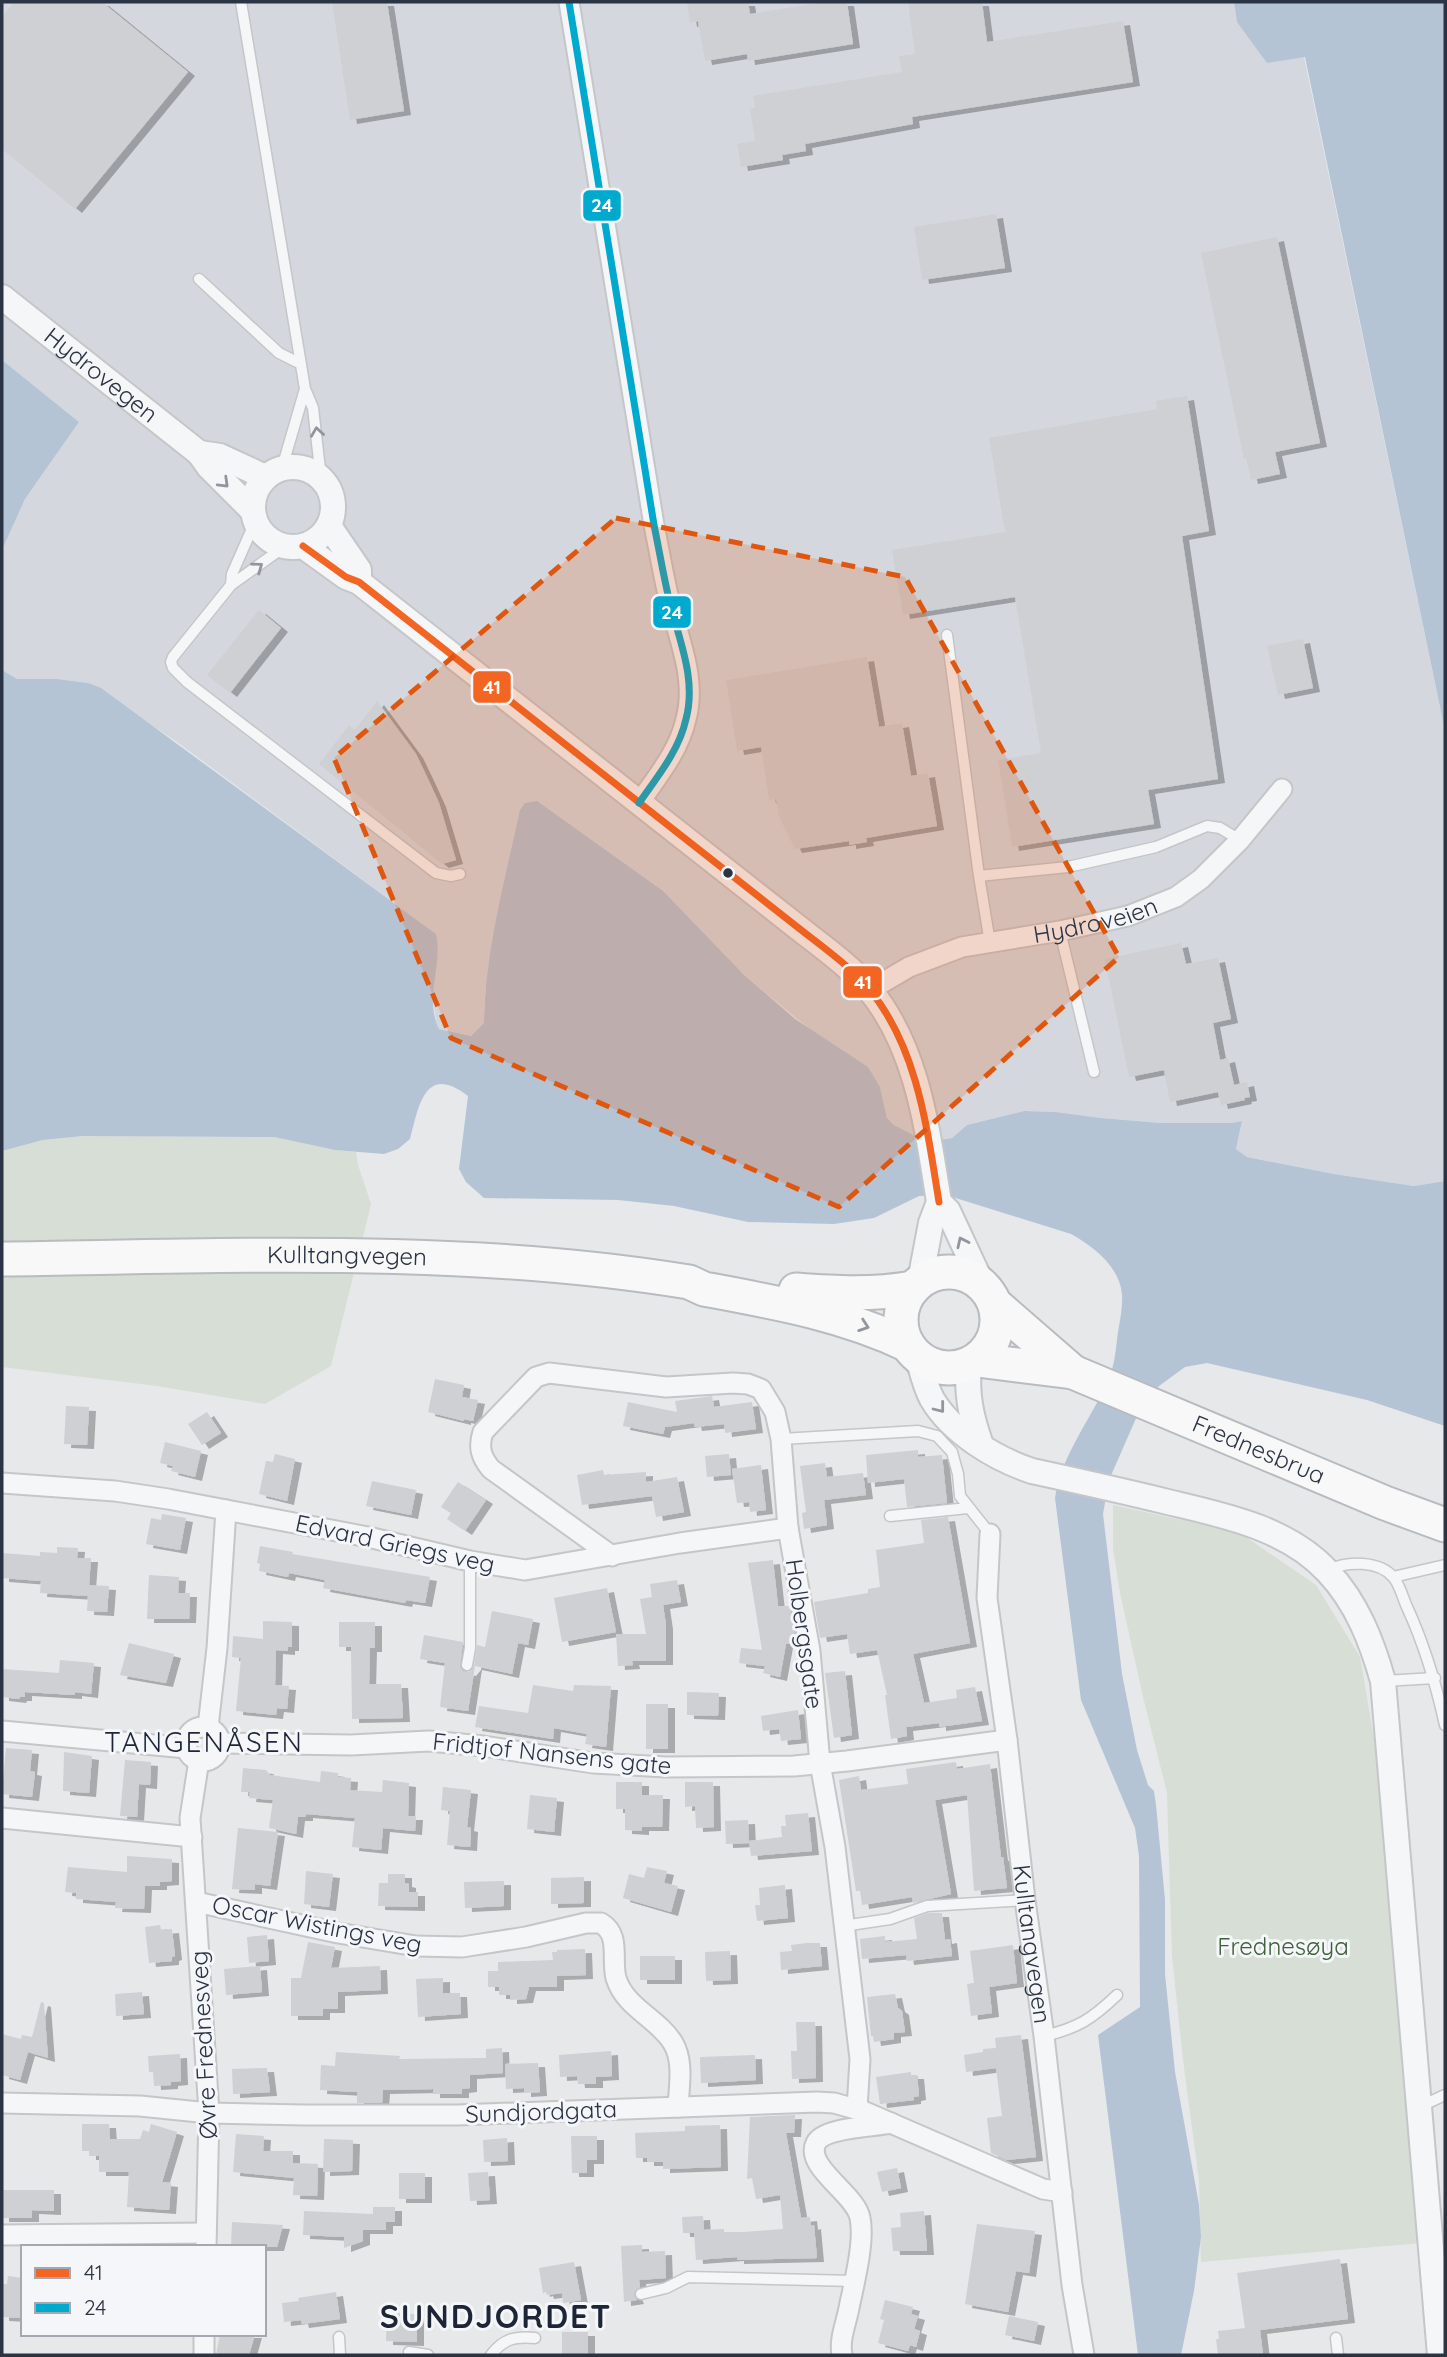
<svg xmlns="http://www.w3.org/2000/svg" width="1447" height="2357" font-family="Quicksand,sans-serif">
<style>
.built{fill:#d4d7dd}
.green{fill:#d6ded6}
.water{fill:#b4c4d5}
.building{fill:#ced0d3;filter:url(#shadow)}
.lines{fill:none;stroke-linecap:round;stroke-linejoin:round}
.service-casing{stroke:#c4c6c8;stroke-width:13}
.minor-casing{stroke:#c4c6c8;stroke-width:23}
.tertiary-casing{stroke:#c4c6c8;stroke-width:28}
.trunk-casing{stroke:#b8bbbf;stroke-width:37}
.service{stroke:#f5f6f7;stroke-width:10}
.minor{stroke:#f5f6f7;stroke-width:19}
.tertiary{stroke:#f5f6f7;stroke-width:24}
.trunk{stroke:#f8f8f8;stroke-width:33}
.bus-1-casing{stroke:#f4f6f9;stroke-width:12}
.bus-2-casing{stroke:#f4f6f9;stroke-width:12}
.bus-1{stroke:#f26522;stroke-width:7}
.bus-2{stroke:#00a9ce;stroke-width:7}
.oneway{stroke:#90959e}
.oneway2{stroke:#92969e}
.marked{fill:#df570f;fill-opacity:0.2;stroke:#df570f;stroke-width:5;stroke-dasharray:14 9;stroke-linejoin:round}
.bus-dot{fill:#2b3445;stroke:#f4f6f9;stroke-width:2.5}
.labels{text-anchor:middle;stroke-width:6;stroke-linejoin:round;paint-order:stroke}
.street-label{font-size:24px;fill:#2b3445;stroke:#f4f6f9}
.park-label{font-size:24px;fill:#3f6138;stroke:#f4f6f9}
.quarter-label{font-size:28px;letter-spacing:2px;fill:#1d2536;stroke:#f4f6f9}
.district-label{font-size:32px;font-weight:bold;letter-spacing:2px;fill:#1d2536;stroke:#f4f6f9}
.line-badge{stroke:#f4f6f9;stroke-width:2.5}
.badge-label{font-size:19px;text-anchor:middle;font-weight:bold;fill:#fff}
</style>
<defs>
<filter id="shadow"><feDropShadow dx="7" dy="4" stdDeviation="0" flood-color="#0004"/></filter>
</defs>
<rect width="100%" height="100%" fill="#e6e8ea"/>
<!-- built -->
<path class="built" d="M2,2H1234L1237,22L1304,57L1445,731V1181L1414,1186L1334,1174L1247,1157L1236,1149L1242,1121L1232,1123H1160L1101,1118L1057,1112L1024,1111L967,1125L952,1138L934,1141L919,1138L894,1125L887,1118L880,1087L743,974L485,991L484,1023L471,1036L439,1029L436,1021L433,1000L436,934L177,742L88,683L57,679H17L2,670V550L25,499L79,422L2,360Z"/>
<!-- green -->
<path class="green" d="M83,1136L274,1137L335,1150L356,1152L358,1165L371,1204L331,1366L265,1404L157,1386L2,1367V1151L43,1140Z
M1113,1505L1240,1533L1316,1585L1360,1657L1377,1756L1421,2243L1201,2262L1199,2180L1183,2060L1172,1956L1167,1793L1144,1701L1120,1593L1113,1548Z"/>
<!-- water -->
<path class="water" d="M1234,2H1445V731L1305,57L1267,63L1237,22Z
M2,360L79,422L25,499L2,550Z
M2,670L17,679H57L88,683L101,688L436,934C443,964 424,999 439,1029L471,1036L484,1023C485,951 505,880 520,810L525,803L537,801L663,891L743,974L779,1005L795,1019L868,1067L880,1087L887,1118L894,1125L919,1138L934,1141L952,1138L967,1125L1024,1111L1056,1112L1101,1118L1160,1123H1232L1242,1121L1236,1149L1247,1157L1334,1174L1414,1186L1445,1181V1426L1367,1400L1207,1363L1185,1367L1159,1386L1141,1407L1109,1480L1103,1514L1122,1674L1137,1750L1148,1785L1154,1791L1156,1805L1165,1900V1974L1175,2072L1199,2205L1201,2237L1194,2291L1181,2355H1138L1098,2035L1140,2007L1139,1856L1135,1828L1081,1700L1055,1498C1062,1453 1091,1420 1108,1380C1115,1366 1116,1347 1118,1332C1120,1320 1123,1306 1122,1294C1119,1266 1094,1247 1071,1234L946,1195L919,1196L874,1218L834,1224L748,1222L674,1206L618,1200L484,1198L466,1182L459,1169L468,1096C425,1063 419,1105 410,1139L398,1149L384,1154L335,1150L274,1137L83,1136L43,1140L2,1151Z"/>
<!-- building -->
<path class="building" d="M14,2H102L188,72L75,209L2,149V17Z
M332,2H387L404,111L350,120Z
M687,2H748L750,14L824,2H847L853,44L748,61L747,54L705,61L698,21L690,23Z
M908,2H982L987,42L1123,21L1133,82L912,117L913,124L805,144L806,151L782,155L783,160L741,167L737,144L755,141L750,109L755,108L753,96L902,72L899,56L915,54Z
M996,214L1005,268L922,280L914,227Z
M1277,237L1320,443L1275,452L1280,474L1251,480L1246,458L1244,459L1201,253Z
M1187,396L1209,531L1182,536L1218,779L1148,790L1154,824L1012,847L998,760L1041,753L1015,597L903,615L892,550L1005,532L989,438L1157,409L1156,401Z
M259,610L281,628L230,693L207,675Z
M1303,639L1313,688L1278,695L1267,646Z
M867,657L879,727L902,723L911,776L928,773L937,826L866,838L867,842L849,845V841L795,849L779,817L776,799L769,800L761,747L737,751L726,680Z
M377,701L416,754L428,779L439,803L456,860L442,864L319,764L349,725L355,730Z
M1181,943L1186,964L1218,958L1231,1019L1213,1023L1220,1060L1228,1058L1234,1085L1247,1082L1250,1097L1244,1098L1245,1100L1221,1105L1218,1092L1170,1102L1164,1070L1129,1077L1105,959Z
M435,1379L464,1385L462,1397L478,1400L473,1421L464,1419V1421L428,1412Z
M712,1396L714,1407L752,1402L756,1429L725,1433L724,1424L695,1427L694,1423L665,1427L663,1434L623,1426L628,1402L677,1412L675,1401Z
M66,1406L89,1407L87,1445L64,1444Z
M207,1412L221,1433L202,1445L188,1424Z
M165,1442L201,1451L195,1477L171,1471L173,1466L160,1463Z
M918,1450V1457L942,1455L947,1503L907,1507L904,1479L868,1483L866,1455Z
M275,1454L295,1459L287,1501L259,1494L266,1461L273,1462Z
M729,1454L731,1475L707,1477L705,1456Z
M825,1463L827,1477L863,1473L866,1495L824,1500L827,1525L804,1529L802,1513L806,1512L800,1466Z
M761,1465L766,1510L750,1512L749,1502L737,1503L732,1469Z
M603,1470L604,1475L646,1472V1482L677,1477L684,1512L656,1517L652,1496L582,1505L577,1475Z
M372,1481L416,1490L411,1515L366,1506Z
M458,1482L486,1500L465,1531L447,1519L451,1513L441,1507Z
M162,1514L186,1518L180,1550L146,1544L151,1518L161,1520Z
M948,1517L970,1643L913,1654L924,1703L957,1698L956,1690L975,1687L982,1721L939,1727V1723L906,1727L907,1736L891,1739L885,1695H887L877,1650L850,1654L847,1634L820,1638L814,1602L868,1593V1589L880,1587L876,1550L924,1543L921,1520Z
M260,1546L293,1552L292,1554L430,1577L425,1603L406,1600L405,1603L323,1588L325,1580L289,1573L288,1577L259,1571L260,1564L257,1563Z
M57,1547L78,1548L77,1558H91L89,1585L109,1586L107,1612L87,1611L88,1596L40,1593L41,1581L2,1578V1553L40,1556V1552L57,1553Z
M773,1560L778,1606H790L796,1643L786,1644L780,1677L763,1673L765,1666L739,1663L741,1648L762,1650L748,1563Z
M149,1575L179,1577L178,1593H190L189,1619H147Z
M677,1580L681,1602L663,1605L666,1625V1661H632L633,1665L618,1666L616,1634H646L640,1599L652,1597L650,1584Z
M607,1588L616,1632L562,1642L554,1598Z
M492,1611L533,1619L528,1645L518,1643L512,1674L475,1666L468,1711L440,1707L445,1663L420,1659L424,1635L463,1642L460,1667L463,1671L469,1672L474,1666L477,1645L485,1647Z
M263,1621L292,1622V1647H288V1651L276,1650L275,1685L289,1686L287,1709L277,1708L276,1715L236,1711L241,1658L232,1657L233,1636L263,1639Z
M339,1622H375V1648H370L369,1684H401L403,1718L352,1719L351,1647H339Z
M129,1643L174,1654L166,1683L120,1675Z
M60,1660L94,1663L91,1694L75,1692V1695L25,1692V1697H20L19,1699L2,1697V1669L59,1673Z
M845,1671L852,1735L834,1738L825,1673Z
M533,1685L573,1691L574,1685L611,1686L606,1747L585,1744L587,1734L554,1728L553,1739L475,1727L479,1706L528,1713Z
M687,1692L719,1693L718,1716L687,1715Z
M646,1704H668V1749H646Z
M798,1710L801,1739L781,1741L779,1729L763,1731L761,1716Z
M6,1748L32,1750L30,1771L35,1772L32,1797L2,1794Z
M64,1752L92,1756L89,1793L63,1791Z
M125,1760L151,1762L150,1785L139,1784L137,1817L120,1816Z
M956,1762L957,1769L990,1764L1001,1857H1003L1007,1888L974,1891L967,1795L935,1800L951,1894L913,1903L912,1897L862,1905L860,1891H856L839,1780L859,1776L861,1790L908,1784L906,1769Z
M243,1768L266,1770L270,1775L320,1782L321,1771L338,1773V1777L351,1778L350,1790L382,1792L383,1780L409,1783L408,1816H416L415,1831L383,1828L381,1850L352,1847L355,1818L306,1814V1817H298L296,1834L269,1828L273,1800L249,1798L250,1792H241Z
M616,1782H642V1795H663L662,1827H642V1831L625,1830V1809H616Z
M685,1782H713L714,1827L696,1828L695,1806L685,1807Z
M443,1787L471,1790L467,1827L471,1828L470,1847L447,1845L450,1811L441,1810Z
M530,1795L557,1798L554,1832L527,1829Z
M808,1813L812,1851L751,1856L749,1841L782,1837L781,1826H786L785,1815Z
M748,1820L749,1843L726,1844L725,1821Z
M238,1828L278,1832L270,1886L255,1884V1890L232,1889Z
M127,1856L172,1859V1881L160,1882V1886H145L144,1909L115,1908L116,1902L76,1899V1893L65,1892L68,1867L127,1872Z
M647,1867L667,1871L664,1883L678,1886L671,1912L623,1898L629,1874L644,1878Z
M306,1871L333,1874L329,1907L304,1904Z
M388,1874H405V1883L409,1884V1892H418V1907L378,1906L379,1883H388Z
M584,1877V1903L551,1904V1878Z
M504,1881V1906L465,1908L464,1882Z
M785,1885L788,1918L757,1921L755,1905H760L759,1888Z
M928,1913H942L945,1940L950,1939L952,1956L907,1961L906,1955L862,1959L860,1939L885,1936V1942L917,1939L914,1918Z
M160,1925L161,1930L172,1929L175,1956L172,1957V1961L149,1963L145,1927Z
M267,1935L269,1961L249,1963L247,1937Z
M308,1942L335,1947L331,1968L380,1966L381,1990L338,1992V2009H323V2016H291V1978H301Z
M807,1943H820L822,1966L781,1970L780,1952L792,1951L791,1945Z
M1013,1945L1017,1983L989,1987L992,2013L971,2016L967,1984L974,1983L970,1951Z
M585,1949L586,1975L557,1976V1987H529L526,1999L510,2000V1995H499V1987H488V1971H498V1962L553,1960L552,1952H557V1950Z
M730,1951L731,1980L706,1981L705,1952Z
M640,1956H675V1980H640Z
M260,1966L262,1992L226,1995L224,1969Z
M443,1978V1993H460L461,2014L418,2017L416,1979Z
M142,1992L144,2014L116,2016L115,1994Z
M895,1994L898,2008L902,2011L905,2032L894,2033V2039L874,2042L873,2036H871L867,1997Z
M41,2002L44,2003L48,2058L28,2052L20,2080L2,2075V2034L21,2039L22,2035L32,2037Z
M796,2022H815L816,2078L792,2079L791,2051H797Z
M1021,2035L1036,2157L1007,2160L991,2153L987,2118L1002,2116L996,2068L966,2072L964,2055L983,2052V2049L996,2048L995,2038Z
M502,2048L503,2073L470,2075V2088L462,2089V2094H433V2089L383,2090L382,2103H357V2092L320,2090L321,2065L335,2066L336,2052L400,2056L399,2059L486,2058V2049Z
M611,2051L612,2076L596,2077V2084H578L577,2076L560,2077L559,2055Z
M180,2054L181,2081L171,2082V2085L154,2086L153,2072H149L148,2056Z
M755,2055L756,2080L701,2083L700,2057Z
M538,2063L540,2092L524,2093V2088L506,2089L505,2064Z
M267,2068L270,2092L233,2094L232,2069Z
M911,2072V2075H917L919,2096L914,2097V2100L880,2104L876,2077Z
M795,2115L794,2133H786L801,2218L810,2217L811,2226L814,2225L817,2258L737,2260V2257L696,2260L694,2233H683L682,2217L703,2216L704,2230L724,2229V2232H743L783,2229L780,2195L756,2199L752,2178L747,2179L750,2117Z
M82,2124H109L110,2139H140L143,2130L149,2132L151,2124L177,2132L162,2182L171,2183L169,2210L127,2207L129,2172H99V2156H89V2151H82Z
M720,2125L721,2167L663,2169V2162H647V2158H636L635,2133L685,2131V2126Z
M236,2134L264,2136L263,2151H293V2163L318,2164L317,2196L293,2195L294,2178L233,2172Z
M571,2136H597V2160H587V2173H572Z
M507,2138L508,2161L484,2162L483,2140Z
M324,2139L353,2140L352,2171L323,2172Z
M897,2168L901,2188L882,2192L877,2172Z
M488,2172L490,2200L470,2201L468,2173Z
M399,2173H425V2199H399Z
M2,2190H54V2211L32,2210V2218H2Z
M373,2207H395V2222H386V2230H363V2241L344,2248V2237L303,2235L304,2211L373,2214Z
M924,2211L927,2251H893L891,2228L901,2227L900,2213Z
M232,2222L283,2225L277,2247H231Z
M977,2224L1035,2231L1029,2273L1016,2271L1008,2312L965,2304Z
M642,2245V2252L665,2251L666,2278L639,2280L640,2287L634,2293L637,2300L624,2302L621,2246Z
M1340,2259L1348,2319L1260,2330L1263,2355H1218L1216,2339H1219L1218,2331L1245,2328L1237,2273Z
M574,2262L581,2300L563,2303L562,2293L547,2295L546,2292L543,2293L539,2268Z
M8,2276L23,2278L21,2318L2,2317V2286L3,2284H7Z
M336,2292L340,2319L302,2324L301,2320L284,2322L282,2303L299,2301L298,2298Z
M885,2300L913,2307L911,2314L918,2316L914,2329L920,2331L916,2347L910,2345L908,2351L878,2343L884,2320L880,2319Z
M387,2313L417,2314V2342L386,2341Z
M1009,2316L1038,2322L1034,2341L1005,2335Z
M562,2332H588V2355H562Z
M220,2334H255L249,2355H216Z"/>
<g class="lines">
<defs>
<path id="service" d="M241,2L305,389L313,408L321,478
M199,279L279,353L301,364
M282,468L305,389
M284,547L231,585L173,657L171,662L173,668L187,682L436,873L451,876L460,874
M231,585L232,574L255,522
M947,635L979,876L990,943
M979,876L1068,867L1156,847L1207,826L1220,828L1240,840
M1060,931L1094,1072
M781,1439L918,1431L937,1436L952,1452L958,1474L960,1496L990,1534
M890,1516L968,1508
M1329,1570C1346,1561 1380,1560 1394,1578C1400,1586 1403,1598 1407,1607C1425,1646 1436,1684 1445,1725
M1393,1577L1445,1565
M467,1665L470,1648V1561
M1384,1681L1435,1678
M843,1926L890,1919L927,1906L1025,1900
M1044,2036C1078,2028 1092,2019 1117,1995
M1421,2106L1445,2095
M641,2294L666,2288L688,2277L854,2281
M339,2337L340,2355
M1336,2338L1338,2355
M409,2352L428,2355
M491,2355C503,2339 515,2336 535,2338"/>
<g id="minor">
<path d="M569,2L654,525C659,549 663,574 669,599C678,638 697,678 686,719C679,751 657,777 639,803"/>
<path id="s1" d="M870,990L909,967L962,947L1060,931L1128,916L1176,897L1201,879L1240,840L1282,789"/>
<path d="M2,1483L115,1491L168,1499L368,1537L470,1561L525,1570L680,1543L788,1528"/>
<path id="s2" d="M990,1534L987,1598L1007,1740L1025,1900L1044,2036L1072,2285L1084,2355"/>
<path d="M612,1556L491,1469C481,1457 478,1447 483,1432L536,1377L549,1373L666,1387L733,1383L748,1384L761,1389L775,1412L781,1439L788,1528L810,1651L820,1763L835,1847L860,2059L857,2109"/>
<circle cx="203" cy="1744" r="17"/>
<path d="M208,1727L217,1648L226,1510"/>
<path d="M2,1731L187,1748"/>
<path d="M221,1743L351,1745L429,1741L483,1746L593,1763L666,1767L794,1766L847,1761L1007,1740"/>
<path d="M199,1760L190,1818L209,2113L206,2247"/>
<path d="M2,1818L192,1837"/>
<path d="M196,1902L338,1933L416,1946L462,1947L526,1937L586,1923H601C621,1935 611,1959 616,1978C625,2008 658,2018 673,2043C684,2061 679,2087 678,2107"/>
<path d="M2,2103L140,2106L209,2113L305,2115H457L817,2102L834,2103L863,2111L1043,2189L1062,2192"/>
<path d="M2,2235L206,2233"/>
<path d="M204,2355V2334"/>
<path d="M842,2355C839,2339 846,2324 849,2308C854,2283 865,2242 860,2218C856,2194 804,2167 816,2143C824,2127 874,2127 891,2123"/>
</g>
<g id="tertiary">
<path id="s3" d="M2,297L199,453L209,467L252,510"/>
<path d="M199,453L220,456L265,477"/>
<circle cx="293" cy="507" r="40"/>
<path d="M329,526L359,570V582"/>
<path d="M303,546L346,577L359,582L791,922C817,943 847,963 869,989C918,1048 927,1129 939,1202"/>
<path d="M939,1202L948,1211L982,1284"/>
<path d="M920,1281L931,1223L939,1202"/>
<path d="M918,1358C922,1372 925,1386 932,1399C952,1433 996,1459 1032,1471C1078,1481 1123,1491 1168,1502C1223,1515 1288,1528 1328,1572C1357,1603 1372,1642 1383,1681L1440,2355"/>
<path d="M969,1364C966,1394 971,1417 981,1445"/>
</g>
<g id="trunk">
<path id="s4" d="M2,1259C230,1256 463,1245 689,1282L704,1289C774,1302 843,1314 908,1345"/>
<circle cx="949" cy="1320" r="48"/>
<path d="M796,1290C836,1293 873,1295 913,1288"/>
<path d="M996,1305L1073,1372"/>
<path id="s5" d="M977,1360L1073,1372L1385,1503L1445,1525"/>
</g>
</defs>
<!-- service casing -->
<use href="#service" class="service-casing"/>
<!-- minor casing -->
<use href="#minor" class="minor-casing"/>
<!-- tertiary casing -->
<use href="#tertiary" class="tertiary-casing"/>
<!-- trunk casing -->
<use href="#trunk" class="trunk-casing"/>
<!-- service -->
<use href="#service" class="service"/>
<!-- minor -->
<use href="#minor" class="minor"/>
<!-- tertiary -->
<use href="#tertiary" class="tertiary"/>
<!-- trunk -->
<use href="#trunk" class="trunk"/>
<defs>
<path id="bus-1" d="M303,546L346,577L359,582L791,922C817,943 847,963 869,989C918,1048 927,1129 939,1202"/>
<path id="bus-2" d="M569,2L654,525C659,549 663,574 669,599C678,638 697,678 686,719C679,751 657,777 639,803"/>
</defs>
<!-- bus-1 casing -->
<use href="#bus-1" class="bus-1-casing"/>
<!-- bus-2 casing -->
<use href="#bus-2" class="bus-2-casing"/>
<!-- bus-1 -->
<use href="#bus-1" class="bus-1"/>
<!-- bus-2 -->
<use href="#bus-2" class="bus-2"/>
</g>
<!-- one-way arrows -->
<defs><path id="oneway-chevron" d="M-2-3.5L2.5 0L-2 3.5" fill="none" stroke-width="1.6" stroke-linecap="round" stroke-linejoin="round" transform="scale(1.75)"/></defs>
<g class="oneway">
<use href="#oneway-chevron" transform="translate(317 432) rotate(-98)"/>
<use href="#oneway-chevron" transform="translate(224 483) rotate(44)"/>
<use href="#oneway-chevron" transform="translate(258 567) rotate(-36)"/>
<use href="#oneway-chevron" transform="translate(962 1242) rotate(-115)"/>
<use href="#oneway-chevron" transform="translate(940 1408) rotate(52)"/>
</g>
<use class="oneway2" href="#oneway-chevron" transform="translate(864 1326) rotate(19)"/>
<!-- marked area -->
<path class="marked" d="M616,518L905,577L1119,957L839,1207L451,1038L334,758Z"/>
<!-- markers -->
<circle class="bus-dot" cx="728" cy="873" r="6"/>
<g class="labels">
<!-- street labels -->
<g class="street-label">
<text dy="8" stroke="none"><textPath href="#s3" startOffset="126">Hydrovegen</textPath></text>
<text dy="8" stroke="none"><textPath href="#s1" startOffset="238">Hydroveien</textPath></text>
<text dy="8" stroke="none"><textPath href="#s4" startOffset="345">Kulltangvegen</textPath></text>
<text dy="8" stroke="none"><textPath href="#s5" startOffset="298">Frednesbrua</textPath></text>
<text transform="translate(395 1544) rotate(12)" y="8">Edvard Griegs veg</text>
<text transform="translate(804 1634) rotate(82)" y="8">Holbergsgate</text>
<text transform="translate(552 1754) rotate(6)" y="8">Fridtjof Nansens gate</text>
<text transform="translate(317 1925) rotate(11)" y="8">Oscar Wistings veg</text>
<text dy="8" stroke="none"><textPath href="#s2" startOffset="413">Kulltangvegen</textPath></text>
<text transform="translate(204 2045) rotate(-93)" y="8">Øvre Frednesveg</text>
<text transform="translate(541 2112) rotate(-2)" y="8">Sundjordgata</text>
</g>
<!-- park labels -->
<g class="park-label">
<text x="1283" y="1955">Frednesøya</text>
</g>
<!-- quarter labels -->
<g class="quarter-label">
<text x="204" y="1752">TANGENÅSEN</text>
</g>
<!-- district labels -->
<g class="district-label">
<text x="496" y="2328">SUNDJORDET</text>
</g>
</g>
<g class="line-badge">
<rect x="582" y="189" width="40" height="33" rx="7" fill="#00a9ce"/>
<rect x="652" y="595" width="40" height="34" rx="7" fill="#00a9ce"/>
<rect x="472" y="670" width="40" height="34" rx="7" fill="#f26522"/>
<rect x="842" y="965" width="41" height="34" rx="7" fill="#f26522"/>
</g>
<g class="badge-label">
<text x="602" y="212">24</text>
<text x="672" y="619">24</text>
<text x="492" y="694">41</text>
<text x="863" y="989">41</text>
</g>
<!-- border -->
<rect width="1447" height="2357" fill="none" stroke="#2b3445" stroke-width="7"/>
<!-- legend -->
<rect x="21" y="2245" width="245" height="91" fill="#f4f6f9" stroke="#a4a8b1" stroke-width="2"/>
<rect x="35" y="2268" width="35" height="10" fill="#f26522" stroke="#a4a8b1" stroke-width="2"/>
<text x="84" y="2280" font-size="21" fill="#2b3445">41</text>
<rect x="35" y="2303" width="35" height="10" fill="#00a9ce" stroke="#a4a8b1" stroke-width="2"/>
<text x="84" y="2315" font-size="21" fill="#2b3445">24</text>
</svg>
